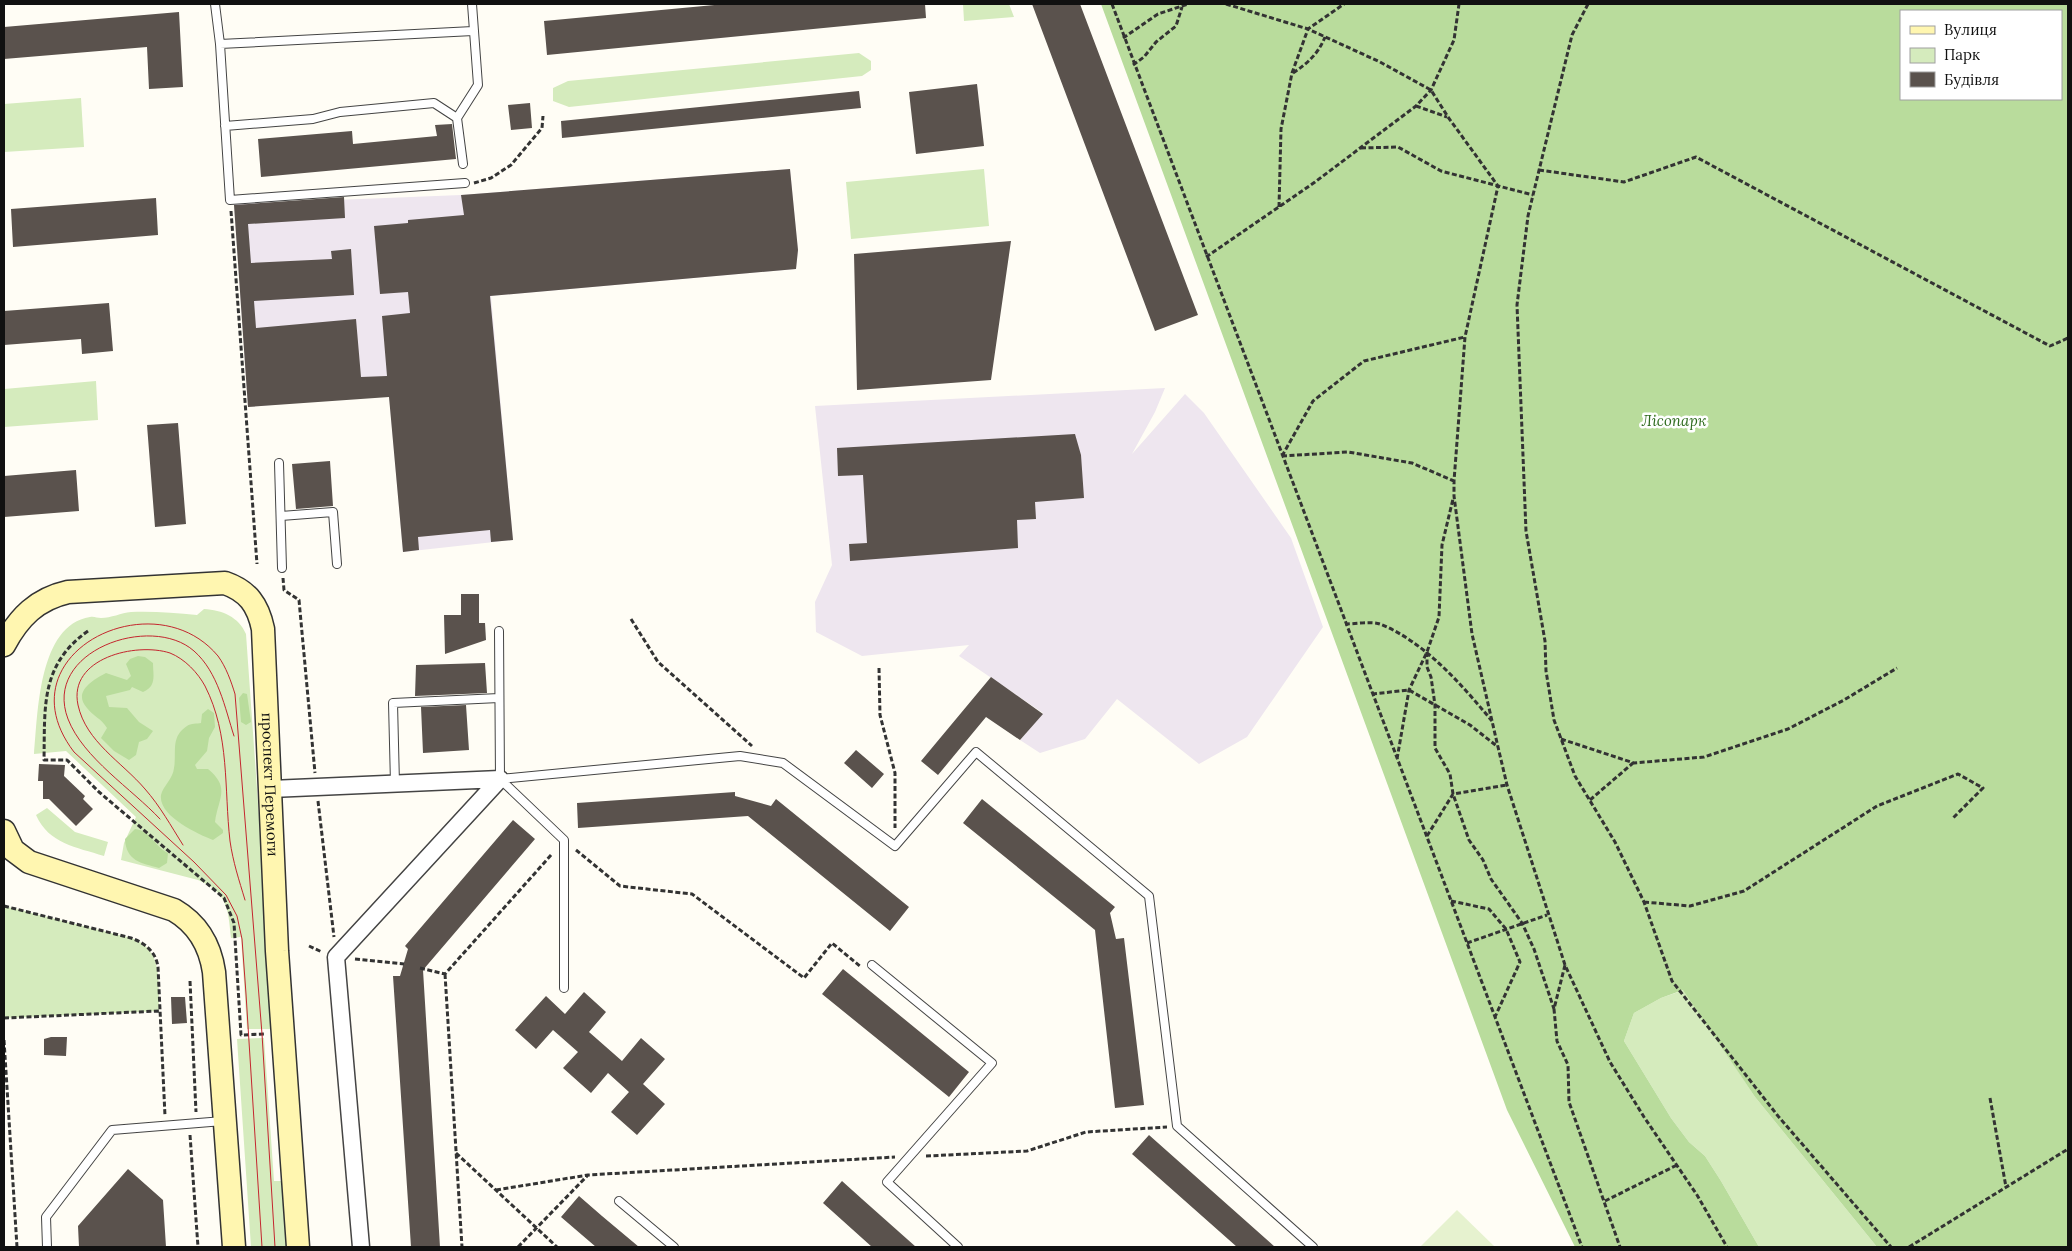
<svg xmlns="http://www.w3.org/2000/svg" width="2072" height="1251" font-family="Lora,serif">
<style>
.industrial{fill:#eee6ef}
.green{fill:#d5ebbd}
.forest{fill:#b9dc9c;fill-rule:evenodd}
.pitch{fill:#e6f2cf}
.building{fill:#5a524d}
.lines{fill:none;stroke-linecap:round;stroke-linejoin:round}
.service-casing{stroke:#444;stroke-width:10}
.minor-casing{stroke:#444;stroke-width:19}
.secondary-casing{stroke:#333;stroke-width:25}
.path{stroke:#333;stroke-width:3;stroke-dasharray:5 2.5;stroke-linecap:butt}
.service{stroke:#fff;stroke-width:8}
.minor{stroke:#fff;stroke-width:16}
.secondary{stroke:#fff6b0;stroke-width:22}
.tram{stroke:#c4262e;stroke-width:1}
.labels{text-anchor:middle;stroke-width:5;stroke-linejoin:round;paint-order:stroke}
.park-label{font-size:15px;font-style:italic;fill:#2f6b1f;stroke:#fff}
.street-label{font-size:15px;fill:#111;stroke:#fff}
</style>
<rect width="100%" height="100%" fill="#fffdf5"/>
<!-- industrial -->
<path class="industrial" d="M790,169L798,251L796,269L491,296L513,540L403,552L389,395L248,407L234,204L461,195Z
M1165,388L1155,412L1132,454L1185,394L1204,413L1291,538L1323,627L1247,737L1199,764L1117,699L1085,739L1040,753L1020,740L1043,713L959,656L969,645L862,656L816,632L815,602L832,565L815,406Z"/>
<!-- green -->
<path class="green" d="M963,4H1009L1014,17L964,21Z
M859,53L871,61V70L862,76L569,107L553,101V88L568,81Z
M81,98L84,147L4,152V104Z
M984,169L989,226L851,239L846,182Z
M96,381L98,420L4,427V389Z
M204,609C222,610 239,617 246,634L274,1029H247L241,937L231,938C228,909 228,893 198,880L121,860L124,843L136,817L66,751L34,754C38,714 38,625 90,617C94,616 97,618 101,618C111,618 121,613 131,612C153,611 175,613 197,615Z
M47,808L75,832L108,842L104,856C76,847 49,844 36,815Z
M4,906L131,938C164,949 158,982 159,1011L4,1018Z
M1684,990L1755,1097L1877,1247H1759L1721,1181L1705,1156L1689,1142L1671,1118L1624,1041L1634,1013L1661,998Z
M264,1038L274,1181H284L288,1247H251L237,1039Z"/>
<!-- forest -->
<path class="forest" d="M1101,4H2068V1247H1877L1755,1097L1683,990L1661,998L1634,1013L1624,1041L1671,1118L1689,1142L1705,1156L1721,1181L1759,1247H1575L1507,1110ZM1901,11H2061V99H1901Z
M138,656L145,657L153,663C153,675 157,686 143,692L132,687L130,690L106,696L109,707L127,708L139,722L153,731L147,739L139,742L136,755L129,760L114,751L101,738L107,728C102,719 93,716 87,708C72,692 94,679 106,673L127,680L131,676L126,664L130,659Z
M243,693L247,694L251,722L246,725L241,722L239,698Z
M208,709L214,713L215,727L209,738L207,751L195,765L197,769H208C231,788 218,798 215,822L223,830V833L213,840C198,834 158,816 161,795C163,786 173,779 174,768C177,752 170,737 187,726C191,723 197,724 201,723L202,714Z
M135,829C151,831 155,847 168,853L167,863L159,868C141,863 126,861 125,839Z"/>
<!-- pitch -->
<path class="pitch" d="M1457,1210L1495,1247H1420Z"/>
<!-- building -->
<path class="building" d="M725,4H925L926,18L547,55L544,21Z
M1032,4H1080L1198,315L1155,331Z
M179,12L183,87L149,89L147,47L4,59V27Z
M977,84L984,146L916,154L909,92Z
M859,91L861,108L562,138L561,121Z
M530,103L532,128L511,130L508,105Z
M452,124L456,159L261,177L258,139L352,131L353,144L437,136L435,125Z
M790,169L798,250L796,269L490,296L513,540L491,542L490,530L418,537L419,550L403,552L389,397L248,407L234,205L344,197L345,218L248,224L251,263L332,259L331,251L351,249L354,295L254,301L256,328L356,319L361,377L387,376L382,316L410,313L408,292L380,294L374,226L408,223V220L464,215L461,195Z
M156,198L158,235L13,247L11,209Z
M1011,241L991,380L857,390L854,254Z
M109,303L113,351L82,354L81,339L4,345V311Z
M178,423L186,524L155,527L147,425Z
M1075,434L1081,455L1084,498L1035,502L1036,519L1017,520L1018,548L850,561L849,544L867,543L863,475L838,476L837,448Z
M330,461L333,506L296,509L292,464Z
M76,470L79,511L4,517V476Z
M461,594H479V623H485L486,640L445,654L444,615H461Z
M485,663L487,693L415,696L416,665Z
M991,677L1043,714L1020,740L986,717L938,775L921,761Z
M466,705L469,750L423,753L421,707Z
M856,750L884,774L872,788L844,763Z
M39,764L65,765L64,776L85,796L83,799L93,809L76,826L49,799H43V781H38Z
M735,792V796L771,806L776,799L909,907L890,931L748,816L578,828L577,803Z
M982,799L1115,907L1110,913L1116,939L1124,938L1144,1105L1115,1108L1095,930L963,823Z
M513,820L535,839L423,970L440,1247H411L393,976H400L408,949L405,946Z
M843,969L969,1072L949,1097L822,994Z
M584,992L606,1012L589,1032L622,1061L641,1038L665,1059L643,1084L665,1104L637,1135L611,1112L629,1092L608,1073L591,1093L563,1068L578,1052L553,1030L536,1049L515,1030L546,996L565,1014Z
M171,997H185L187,1023L172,1024Z
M51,1037H67L66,1056L44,1055V1039Z
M1149,1135L1275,1247H1237L1132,1154Z
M128,1169L163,1200L166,1247H79L78,1226Z
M842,1181L862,1199L916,1247H872L823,1203Z
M579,1196L602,1216L639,1247H596L561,1217Z"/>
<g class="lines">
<defs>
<path id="service" d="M215,4L220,44L230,200L465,183
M220,44L473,31
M225,126L313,119L340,112L434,103L457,118
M463,164L457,118L478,85L472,4
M279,463L282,568
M281,516L333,512L337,564
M499,631L500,779L564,840V988
M500,779L740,756L783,763L895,846L976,752L1149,896L1177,1126L1313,1247
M395,784L393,703L499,698
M872,965L992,1063L887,1182L958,1247
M619,1201L674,1247
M47,1247L46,1217L112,1130L223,1121"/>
<path id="minor" d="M271,789L500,779L336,957L361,1247"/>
<g id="secondary">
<path id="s1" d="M4,645C19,617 37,599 68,592L225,583C248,591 258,605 263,629L277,951L298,1247"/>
<path d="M4,831L13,850L29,862L174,910C198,924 210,945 214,972L234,1247"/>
</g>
</defs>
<!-- service casing -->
<use href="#service" class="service-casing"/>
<!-- minor casing -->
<use href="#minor" class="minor-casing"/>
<!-- secondary casing -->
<use href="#secondary" class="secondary-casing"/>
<!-- path -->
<path class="path" d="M1112,4L1582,1247
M1226,4L1308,29L1380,62L1431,90L1448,117L1498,186L1465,337L1454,481V496L1472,634L1498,747L1507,785L1565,965L1610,1062L1644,1117L1697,1195L1727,1247
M1588,4L1572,35L1533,195L1528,216L1517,305L1526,531L1545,641L1546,671L1554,720L1575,776L1615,842L1644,902L1672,981L1778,1116L1891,1247
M1123,38L1158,14L1188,4
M1133,65L1144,57L1156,42L1176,26L1182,7
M1293,73C1308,63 1318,54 1325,37
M1416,106L1447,117
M1361,148L1398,147L1441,171L1533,195
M1539,170L1624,182L1696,157L2050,346L2068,338
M474,183L491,178L511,165L542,128L543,116
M1279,207L1281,129L1292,73L1308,29L1344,4
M231,211L257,564
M1206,257L1315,182L1416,106L1431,90L1454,40L1459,4
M1282,456L1313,401L1364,361L1465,337
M1282,456L1348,452L1412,463L1454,481
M283,578L284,590L299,600L315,773
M631,619L658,662L752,746
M1345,624C1355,624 1371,621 1380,624C1425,642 1462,685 1492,721
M88,631C40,665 45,707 44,760H67L99,792L224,898L234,923L241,1035L265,1034
M1427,652V667L1431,677L1435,705V748L1450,774L1453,794L1469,840L1483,860L1491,879L1522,923L1534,949L1554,1009
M879,668L880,715L895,773V828
M1372,694L1409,690L1470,725L1498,747
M1561,739L1634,763L1704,757L1788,729L1844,700L1897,668
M1397,759L1409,690L1427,652L1439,617L1442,545L1453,499
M1590,800L1633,763
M318,801L334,937
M1427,836L1453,794L1507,785
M576,850L620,886L692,894L804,978L832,943L861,967
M1451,901L1489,909L1506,929L1520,962L1495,1017
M1644,902L1690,906L1744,891L1877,806L1958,774L1983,788L1952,819
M4,906L131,938C145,943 156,952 158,967L165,1116
M1467,943L1547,915
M309,946L322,952
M355,959L404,964
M1565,965L1554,1009L1557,1041L1568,1065L1569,1102L1620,1247
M420,968L445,974L552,854
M445,974L462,1247
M190,981L196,1112
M4,1018L159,1011
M4,1040L17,1247
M1990,1098L2006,1187
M190,1135L198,1247
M456,1153L557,1247
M926,1156L1027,1151L1086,1132L1167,1127
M496,1190L588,1175L895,1157
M1605,1201L1677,1165
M518,1247L588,1175
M1909,1247L2068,1149"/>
<!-- service -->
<use href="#service" class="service"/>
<!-- minor -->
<use href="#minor" class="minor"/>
<!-- secondary -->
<use href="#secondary" class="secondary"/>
<!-- tram -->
<path class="tram" d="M160,819C132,789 83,758 68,719C42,651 151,613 194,651C218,672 225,708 234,736
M183,845C171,826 160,806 145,789C122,762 86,742 78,705C68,658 136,642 170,653C185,659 198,673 205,686C230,735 224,789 230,841C233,862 239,880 245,900
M262,1247L246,994L242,939L237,916L226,895L194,862L74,752C0,655 153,578 218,656C226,667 231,681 235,694L262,1034L275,1247"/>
</g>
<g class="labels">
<!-- park labels -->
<g class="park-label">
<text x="1674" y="426">Лісопарк</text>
</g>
<!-- street labels -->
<g class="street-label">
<text dy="5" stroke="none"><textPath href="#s1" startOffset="462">проспект Перемоги</textPath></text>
</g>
</g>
<!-- border -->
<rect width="2072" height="1251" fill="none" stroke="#111111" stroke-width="10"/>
<!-- legend -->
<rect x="1900" y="10" width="162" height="90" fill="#ffffff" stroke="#a0a0a0"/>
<rect x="1910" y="26" width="25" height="8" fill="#fff6b0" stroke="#a0a0a0"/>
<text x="1944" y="35" font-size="15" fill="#111111">Вулиця</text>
<rect x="1910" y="48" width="25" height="15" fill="#d5ebbd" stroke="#a0a0a0"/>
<text x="1944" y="60" font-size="15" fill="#111111">Парк</text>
<rect x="1910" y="72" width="25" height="15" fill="#5a524d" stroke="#a0a0a0"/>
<text x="1944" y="85" font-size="15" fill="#111111">Будівля</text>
</svg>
